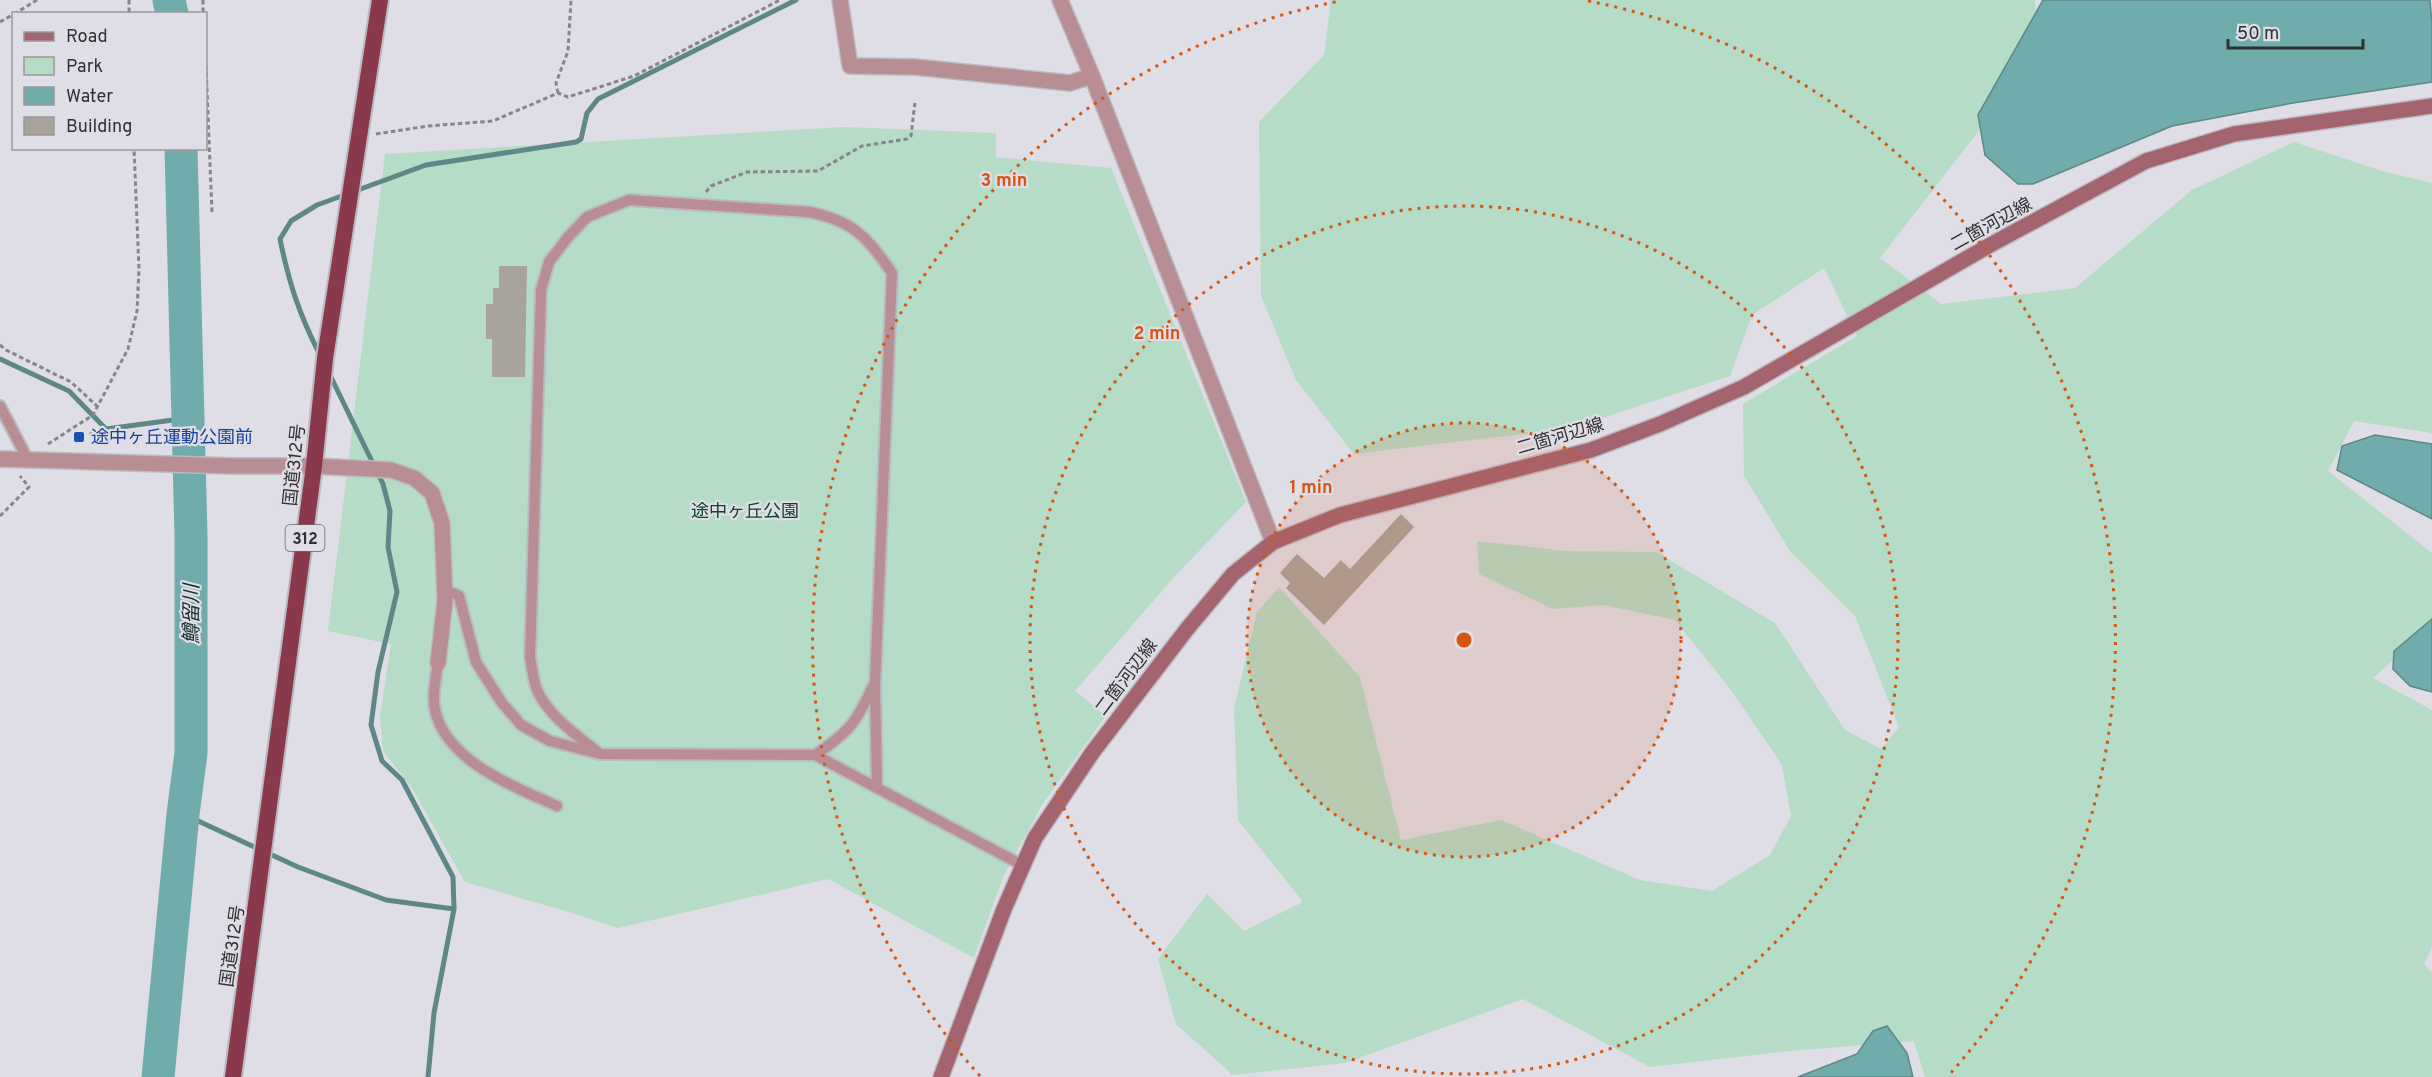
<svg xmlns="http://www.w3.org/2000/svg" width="2432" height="1077" font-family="Overpass,'Noto Sans JP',sans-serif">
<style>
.green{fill:#b4dcc6}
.water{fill:#71acad;stroke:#5e8788;stroke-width:1.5}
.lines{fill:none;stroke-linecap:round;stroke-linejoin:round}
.stream{stroke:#5e8788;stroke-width:5}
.river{stroke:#71acad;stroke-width:33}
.building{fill:#a9a39d}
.service-casing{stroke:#bcbac1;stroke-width:14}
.minor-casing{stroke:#bcbac1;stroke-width:18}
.tertiary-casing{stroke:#bcbac1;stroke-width:18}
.secondary-casing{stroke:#bcbac1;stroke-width:18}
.trunk-casing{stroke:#bcbac1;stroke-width:20}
.path{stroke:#87858b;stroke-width:3;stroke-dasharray:4.5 3;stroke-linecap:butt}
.service{stroke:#b98d94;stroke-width:10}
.minor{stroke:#b98d94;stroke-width:15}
.tertiary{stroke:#b98d94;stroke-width:15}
.secondary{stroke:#a36470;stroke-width:15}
.trunk{stroke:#8a394c;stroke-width:16}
.ring{fill:none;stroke:#d65510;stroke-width:3;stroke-dasharray:3 6}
.transit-dot{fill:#1a4fb4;stroke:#dfdde5;stroke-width:2}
.labels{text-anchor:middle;stroke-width:4.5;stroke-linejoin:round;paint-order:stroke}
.shield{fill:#dfdde5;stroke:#656468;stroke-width:1.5}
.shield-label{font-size:16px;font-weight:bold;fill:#313033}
.street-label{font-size:18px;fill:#313033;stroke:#dfdde5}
.transit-label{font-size:18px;fill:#164399;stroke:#dfdde5;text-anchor:start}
.park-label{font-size:18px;fill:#09462e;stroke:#dfdde5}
.water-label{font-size:20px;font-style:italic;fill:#113030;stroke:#dfdde5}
.centre{fill:#d65510;stroke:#dfdde5;stroke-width:3}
.ring-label{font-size:18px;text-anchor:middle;font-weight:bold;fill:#d65510;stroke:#dfdde5;stroke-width:4.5;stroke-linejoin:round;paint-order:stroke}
</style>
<rect width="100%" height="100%" fill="#dfdde5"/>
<!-- green -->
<path class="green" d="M1331,0H2035L2036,24L1991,115L1880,258L1941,304L2075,288L2192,190L2294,142L2382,171L2432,183V433L2354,421L2328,471L2432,553V626L2373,678L2432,710V947L2424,964L2432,973V1077H1925L1914,1041L1789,1051L1650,1067L1523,999L1345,1063L1233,1075L1176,1024L1158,959L1207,894L1244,931L1303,902L1238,820L1234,709L1257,612L1279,587L1360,677L1401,840L1501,820L1640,880L1712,891L1770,855L1791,816L1782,765L1731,690L1675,620L1603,605L1553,609L1479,574L1477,541L1566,551L1656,552L1775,623L1845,730L1881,749L1899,727L1855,616L1790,551L1744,476L1743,404L1857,336L1824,268L1752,315L1730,376L1572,428L1354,454L1296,380L1261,296L1259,122L1324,55Z
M844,127L996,133V157L1111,168L1246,502L1174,577L1075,691L1106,716L1043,803L1003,877L974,958L828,879L618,928L569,912L465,882L412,788L383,751L380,716L391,644L328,631L385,154Z"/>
<!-- water -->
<path class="water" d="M2043,0H2430L2432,25V82L2293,103L2172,126L2033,184H2018L1985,155L1978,115Z
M2375,435L2432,444V519L2337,470L2342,446Z
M2432,619V692L2410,686L2393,669L2394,651Z
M1887,1026L1907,1053L1913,1077H1798L1857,1054L1873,1031Z"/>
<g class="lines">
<!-- stream -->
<path class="stream" d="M320,355C299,314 289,283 280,239L291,221L317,205L426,165L576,142L581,139L587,113L598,99L796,0
M0,359L69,391L106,429
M328,371L383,484L390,511L388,547L397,592L378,672L371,725L382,761L402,780L453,877L454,909L434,1013L428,1077
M92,434L106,429L188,418
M183,814L298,867L386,900L454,909"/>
<!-- river -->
<path class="river" d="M169,0L172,14
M158,1077L183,814L191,753V536L181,148"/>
</g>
<!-- building -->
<path class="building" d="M499,266H527L525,377H492V339H486V304H493V288H499Z
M1401,514L1414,527L1324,625L1286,588L1290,583L1280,573L1297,554L1324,578L1341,560L1350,569Z"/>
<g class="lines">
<defs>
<path id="service" d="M0,406L27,458
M444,589L459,596L476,662L502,703L521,725L550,741L600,754L815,755L1022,865
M438,663C436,679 431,698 436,714C450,763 515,787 557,806
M600,754C578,736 549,717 537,690C533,680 532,667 530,657L541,290L549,262L568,237L587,217L629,200L809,212C854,221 867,237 892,273L875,684L877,788
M815,755C849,732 856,723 873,686"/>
<path id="minor" d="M840,0L850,66L915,67L1070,83L1092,76
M1060,0L1092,76L1273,542"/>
<path id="tertiary" d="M0,459L233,466H314L391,470L414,478L432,493L442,523L445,600L438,663"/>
<path id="secondary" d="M941,1077L1004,909L1035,838L1092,753L1187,629L1233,574L1273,542L1340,515L1591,450L1660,424L1744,387L1990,245L2146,161L2234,134L2432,106"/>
<path id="trunk" d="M233,1077L314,466L325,358L380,0"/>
</defs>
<!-- service casing -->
<use href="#service" class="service-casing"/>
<!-- minor casing -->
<use href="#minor" class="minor-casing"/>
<!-- tertiary casing -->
<use href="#tertiary" class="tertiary-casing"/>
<!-- secondary casing -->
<use href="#secondary" class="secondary-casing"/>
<!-- trunk casing -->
<use href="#trunk" class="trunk-casing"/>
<!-- path -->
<path class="path" d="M129,0V14
M203,0V14
M14,14L37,0
M0,22L14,14
M206,65L212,213
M558,93L556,83L568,51L571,0
M376,134L428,126L493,121L558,93L568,97L634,76L780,0
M706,192L711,186L747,172L818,171L862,146L907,139L911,136L915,102
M0,345L6,350L71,382L97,406
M48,444L93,415L128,349L137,311L139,269L134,148
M0,516L29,487L20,476"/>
<!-- service -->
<use href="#service" class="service"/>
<!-- minor -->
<use href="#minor" class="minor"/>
<!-- tertiary -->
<use href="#tertiary" class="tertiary"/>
<!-- secondary -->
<use href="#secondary" class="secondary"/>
<!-- trunk -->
<use href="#trunk" class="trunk"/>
</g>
<!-- distance rings -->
<circle cx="1464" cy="640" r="217" fill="#d65510" fill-opacity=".12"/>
<g class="ring">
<circle cx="1464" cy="640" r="217"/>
<circle cx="1464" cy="640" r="434"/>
<path d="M980 1076A651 651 0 0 1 1340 1M1588 1A651 651 0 0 1 1948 1076"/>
</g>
<!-- markers -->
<rect class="transit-dot" x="73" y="431" width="12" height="12" rx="3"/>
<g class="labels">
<!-- shield labels -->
<rect class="shield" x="285.5" y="525" width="39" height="26" rx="4.5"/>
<g class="shield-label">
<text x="305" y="544">312</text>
</g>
<!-- street labels -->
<g class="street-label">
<text transform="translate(1991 224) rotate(-29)" y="6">二箇河辺線</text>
<text transform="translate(1560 436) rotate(-16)" y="6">二箇河辺線</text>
<text transform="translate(294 465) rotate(-84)" y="6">国道312号</text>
<text transform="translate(1126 677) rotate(-53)" y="6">二箇河辺線</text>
<text transform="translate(232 946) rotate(-82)" y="6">国道312号</text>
</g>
<!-- transit labels -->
<g class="transit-label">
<text x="91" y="443">途中ヶ丘運動公園前</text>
</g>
<!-- park labels -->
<g class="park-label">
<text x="745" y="517">途中ヶ丘公園</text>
</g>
<!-- water labels -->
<g class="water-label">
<text transform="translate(191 614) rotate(-90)" y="7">鱒留川</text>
</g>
</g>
<circle cx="1464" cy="640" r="9" class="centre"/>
<g class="ring-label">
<text x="1004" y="186">3 min</text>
<text x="1157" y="339">2 min</text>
<text x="1311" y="493">1 min</text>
</g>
<!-- legend -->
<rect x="12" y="12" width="195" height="138" fill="#dfdde5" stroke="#99989e" stroke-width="1.5"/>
<rect x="24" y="32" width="30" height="9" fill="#a36470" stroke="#99989e" stroke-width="1.5"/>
<text x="66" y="42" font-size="18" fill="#313033">Road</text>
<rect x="24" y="57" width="30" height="18" fill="#b4dcc6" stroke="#99989e" stroke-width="1.5"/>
<text x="66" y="72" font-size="18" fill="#313033">Park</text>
<rect x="24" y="87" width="30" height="18" fill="#71acad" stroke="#99989e" stroke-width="1.5"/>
<text x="66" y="102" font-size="18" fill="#313033">Water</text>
<rect x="24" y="117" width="30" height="18" fill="#a9a39d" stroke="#99989e" stroke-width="1.5"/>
<text x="66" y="132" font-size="18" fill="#313033">Building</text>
<!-- scale -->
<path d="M2228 39v9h135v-9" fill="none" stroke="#313033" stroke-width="3"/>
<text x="2237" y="39" font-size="18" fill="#313033" stroke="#dfdde5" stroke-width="4.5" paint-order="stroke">50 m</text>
</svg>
